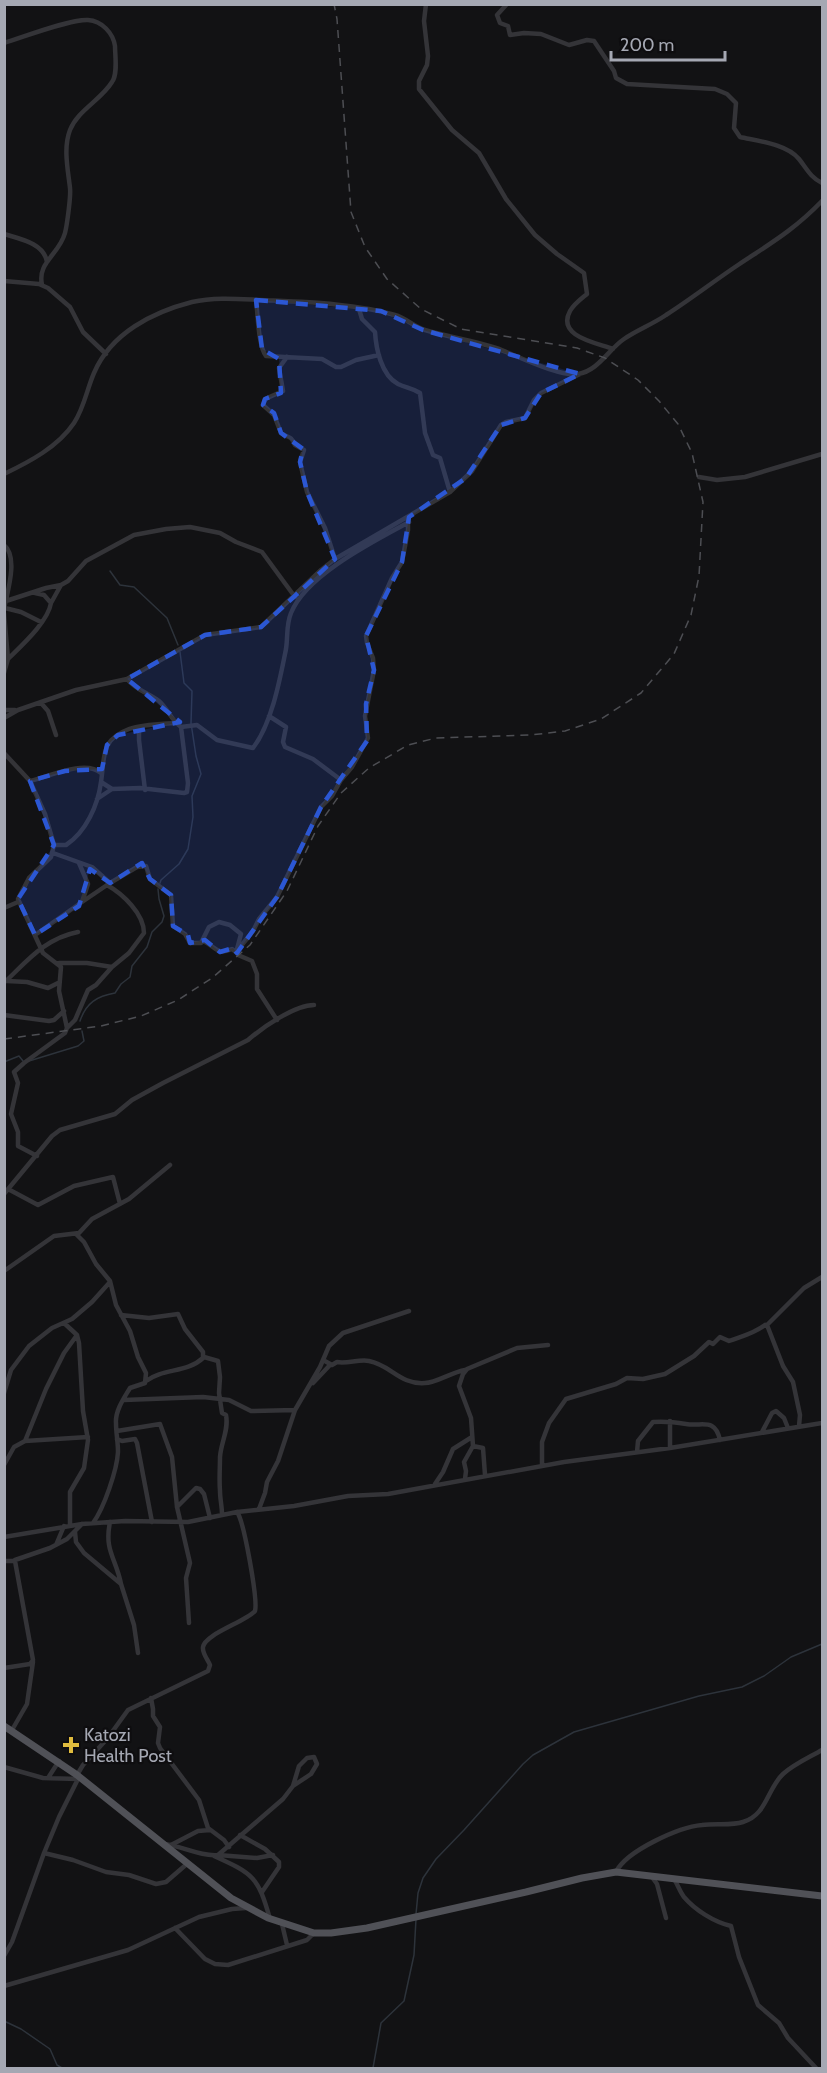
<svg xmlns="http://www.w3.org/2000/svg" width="827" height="2073" font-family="Cabin,sans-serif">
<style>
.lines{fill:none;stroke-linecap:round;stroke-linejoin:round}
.stream{stroke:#2d333b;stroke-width:1.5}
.minor{stroke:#343438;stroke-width:4.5}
.primary{stroke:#505157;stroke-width:7}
.rail{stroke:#4d4e53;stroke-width:1.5;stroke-dasharray:8 6;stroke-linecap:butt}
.marked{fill:#2b57d4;fill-opacity:0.2;stroke:#2b57d4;stroke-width:4.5;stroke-dasharray:12 8;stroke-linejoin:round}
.poi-dot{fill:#e0bc3e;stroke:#0e0d0f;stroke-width:2}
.labels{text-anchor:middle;stroke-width:4.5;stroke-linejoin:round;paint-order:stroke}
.poi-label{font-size:18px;fill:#a5a8b3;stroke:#0e0d0f;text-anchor:start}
</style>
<rect width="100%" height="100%" fill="#121214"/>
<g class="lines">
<!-- stream -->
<path class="stream" d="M110,571L120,585L134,587L167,618L178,645
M160,883L161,880L179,864L188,849L193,817L192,796L201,774L196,756L191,723L192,691L184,683L180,652
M80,1021C86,1003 97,996 115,993L121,984L130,977L132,966L147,947L152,932L162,922L164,916L159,899L158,889
M29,1061L78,1046L84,1041L82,1031
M4,1062L19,1056L23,1061
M416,1914L418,1893L423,1878L436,1859L464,1830L523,1764L533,1755L574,1732L699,1696L742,1687L764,1676L791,1657L822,1644
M4,2021L21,2029L50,2049L57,2065L62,2068
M373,2068L381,2023L404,2001L414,1955L416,1919"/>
<!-- minor -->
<path class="minor" d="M426,4L424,21L428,56L427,65L419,81V89L452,130L479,153L506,199L535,235L557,254L584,273L587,294C581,299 574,304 570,311C556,337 598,343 613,349
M507,4L497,15L500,23L508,26L510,35L524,33L541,34L569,45L587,40L594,41L614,71L616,78L627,84L715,89L727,94L736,103L734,128L740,137C758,141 787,144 799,159C807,169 810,177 822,183
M4,43C24,37 70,19 88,20C102,21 113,33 115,46C115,56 118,74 112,82C101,100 78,110 70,130C63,148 68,170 70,188C71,196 67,225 65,233C59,255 37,262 42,285
M4,234C20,239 44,243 47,262
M4,281L39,284L48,288L70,307L83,332L106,354
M256,300C258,314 258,346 266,356L322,359L336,367H341L356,360L379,355
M359,309L362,319L375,332C376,348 381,375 398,384C406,388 412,388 420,393L425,433L433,455L440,458L450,492
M287,357L279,368L283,391L265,399L263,405L274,415L281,433C289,439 290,434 295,445L304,450L300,462L307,492L325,528L335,559
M4,474C29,462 58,447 74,423C84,408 87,389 94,373C111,333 153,312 192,302C215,297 238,299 260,300C303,302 354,303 395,315C406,318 414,327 425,330C448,337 472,340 496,348C516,355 558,377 578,374C598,371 609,349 624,339C637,330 653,324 666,315C691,299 714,281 738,265C771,243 794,230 822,201
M699,477L717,480L745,477L822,454
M4,545C19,557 7,593 4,609
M6,601L46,588L61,585L68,581L86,561L134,535L166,529L190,527L220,533L236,542L262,552L295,597
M51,603L61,585
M5,608L21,612L41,622
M4,613L8,659L4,673
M8,659C21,646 48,622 51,603L44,595L35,593
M127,679C136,690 148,693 159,701C168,709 171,720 181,727L197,725L217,740L253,748C272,723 280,679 286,649C288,636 286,625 291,613C306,575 374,541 409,522
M41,703L48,711L56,735
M4,710H15
M269,716L286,727L283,742L285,747L313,759L341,780
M4,718L18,710L76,690L127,679L205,635L261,627L321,570L335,559L450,492L472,471L501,425L506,422L525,418L534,400L541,393L580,374
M139,727V740L145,790
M4,753L30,781L45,814L54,845L51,857L29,878L18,899L43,953L61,967L59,991L67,1028L65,1033L24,1063L14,1072L18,1083L11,1114L18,1132V1146L37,1156
M30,781C48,777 85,759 101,773
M101,782L112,789L140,788L184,793L187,792L188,783L181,727
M97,799L112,789
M54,845H66C86,832 98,805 101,782C105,756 100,740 129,729C143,724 160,724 175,723
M53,853L92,867L110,883L137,867L146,866L150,879L171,895L173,926L185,934L190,943H201L209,927L219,922L230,925L241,934L237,949
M82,902L110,883
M4,908L18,902
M35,935L82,902L88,884L79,863
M203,941C217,947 216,956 232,949L237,953
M59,963H87L112,967
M6,981C28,960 46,938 78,932
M7,981L27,982L48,988L58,983
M4,1015L49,1021L54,1020L64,1011
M277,1020L257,989V974L252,961L238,955L237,951L253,931L259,919L277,897L321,807L332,796L341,780L352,767L368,738L365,716L374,670L373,658L367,643L366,636L392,578L402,562L408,530V518
M67,1028L75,1020L88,990L96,985L112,967L129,953L144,933C144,914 123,894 107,885
M8,1189L38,1205L74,1186L113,1177L120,1204
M4,1194L52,1136L60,1130L115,1114L132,1100L163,1083L248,1040C263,1027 295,1005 314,1005
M77,1235L84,1242L96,1264L110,1281L116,1305L130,1331L138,1357L146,1373L145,1383L130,1388C124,1398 115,1411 116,1423C116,1433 118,1442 118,1452C117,1470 104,1508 93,1523
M4,1271L54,1236L79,1233L92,1219L129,1199L170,1165
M121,1315L149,1318L178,1314L185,1329L203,1352V1358C187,1373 163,1368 146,1381
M64,1323L77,1335L79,1343L83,1411L88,1440L84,1468L70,1492V1525
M204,1357L218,1361L220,1377L219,1393L222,1413L226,1415C229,1430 221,1442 220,1457C220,1468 219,1480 220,1491C220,1499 222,1506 222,1515
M323,1360L332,1365L337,1362C347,1364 359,1359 369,1361C391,1365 400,1385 425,1383C436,1383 452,1372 465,1370
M313,1383L330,1365
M4,1393L11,1370L29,1346L52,1328L72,1319L92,1302L110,1282
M124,1400L203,1397L229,1400L251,1411L295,1410
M799,1426L800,1415L793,1382L783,1366L767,1325L804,1288L822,1277
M117,1431L160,1424L172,1457L177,1507L190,1563L186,1578L189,1623
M762,1432L772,1413L776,1411L784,1418L788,1428
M117,1439L122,1441L135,1439L137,1443L152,1522
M25,1441L88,1437
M473,1446L483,1448L485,1475
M670,1448V1421
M637,1452L638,1441L653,1422C665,1421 674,1422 686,1424C702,1427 715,1417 720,1440
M4,1465L14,1447L25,1441L46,1389L64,1353L77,1335
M542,1466V1442L549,1423L566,1399L616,1384L627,1378L643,1379L665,1374L694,1356L709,1342L713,1344L720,1337L729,1341C742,1336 753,1334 765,1325
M465,1479L466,1471L464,1462L473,1446L471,1418L459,1386L463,1374L467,1369L517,1348L548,1345
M435,1484L443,1472L453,1449L472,1437
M177,1507L196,1488L200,1489L204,1494L210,1518
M259,1509L265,1493L267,1482L278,1461L295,1410L320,1367L329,1346L343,1333L409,1311
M110,1522C104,1551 116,1558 121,1584
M75,1532L76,1542L84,1553L121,1584L134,1625L138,1653
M4,1537L82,1524L125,1521L188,1522L237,1512L294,1506L348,1496L388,1494L564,1462L670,1448L822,1423
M56,1545L64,1526
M15,1560L50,1548L67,1539L82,1524
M4,1561H15L33,1660L30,1664L4,1668
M151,1698L153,1709V1716L160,1727L158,1743L160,1748L199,1800L208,1828L224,1840L229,1847
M12,1730L27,1704L33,1662
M4,1767L43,1778L78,1779
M77,1775L83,1765L107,1739L128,1710L208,1671L210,1665C208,1660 202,1653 203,1647C205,1634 245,1622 255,1611C258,1600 244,1521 237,1512
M48,1778L59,1761
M240,1835L265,1849L279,1862V1867L262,1892
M165,1844C182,1846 201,1857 218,1855L283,1799L293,1786L299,1766L307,1758L314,1757L317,1764L311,1774L293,1786
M171,1845L198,1831L210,1830
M44,1853L73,1860L106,1872L129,1875L156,1884L166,1882L188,1863
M218,1855L257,1858L273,1855
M214,1856C254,1874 258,1877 270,1919
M616,1872C626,1851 679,1827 702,1825C716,1823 731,1826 743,1822C767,1815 767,1789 783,1774C794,1764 810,1757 822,1750
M652,1877L657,1884L666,1918
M674,1879C678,1885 680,1892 684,1897C695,1910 714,1922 731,1926L739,1957L758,2005L779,2023L788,2038L816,2068
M282,1924L287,1945
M175,1928L205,1959L215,1964L228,1965L307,1940L314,1933
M4,1956L12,1942L44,1853L59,1817L79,1777
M4,1986L128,1950L199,1917L232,1909L246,1908"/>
<!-- primary -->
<path class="primary" d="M4,1726L77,1775L231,1898L268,1918L314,1933H331L367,1928L526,1892L582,1878L616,1872L822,1896"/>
<!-- rail -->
<path class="rail" d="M4,1039L101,1026L141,1016L178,1000L212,978L250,945L287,891L318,826L341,793L369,768L408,745L436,738L531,735L565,731L601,719L641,693L674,654L691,615L699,576L703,502L692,453L678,424L659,401L638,380L605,358L577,348L461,329L421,309L387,279L365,247L351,212L337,19L334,4"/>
</g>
<!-- marked area -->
<path class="marked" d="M256,300L381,311L423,330L580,374L541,393L525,418L501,425L466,478L409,517L402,562L366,636L374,670L366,704L367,741L321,807L277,897L237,953L233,948L220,952L205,940L190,943L188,935L173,926L171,895L150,879L142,863L110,883L90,869L79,906L35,935L18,899L54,845L30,781L65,771L102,769L107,745L118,735L180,722L127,679L205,635L261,627L335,559L307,492L300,462L303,449L281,433L274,413L263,405L265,399L281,393L279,359L262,349Z"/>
<!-- markers -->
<path class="poi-dot" d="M68 1736h6v6h6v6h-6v6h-6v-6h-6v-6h6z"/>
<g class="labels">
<!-- poi labels -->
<g class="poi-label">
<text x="84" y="1741">Katozi<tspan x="84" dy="21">Health Post</tspan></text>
</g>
</g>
<!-- border -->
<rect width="827" height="2073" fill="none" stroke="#a5a8b3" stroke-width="12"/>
<!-- scale -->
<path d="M611 51v9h114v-9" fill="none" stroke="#a5a8b3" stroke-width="3"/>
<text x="620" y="51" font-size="18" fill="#a5a8b3" stroke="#0e0d0f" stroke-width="4.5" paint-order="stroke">200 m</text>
</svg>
